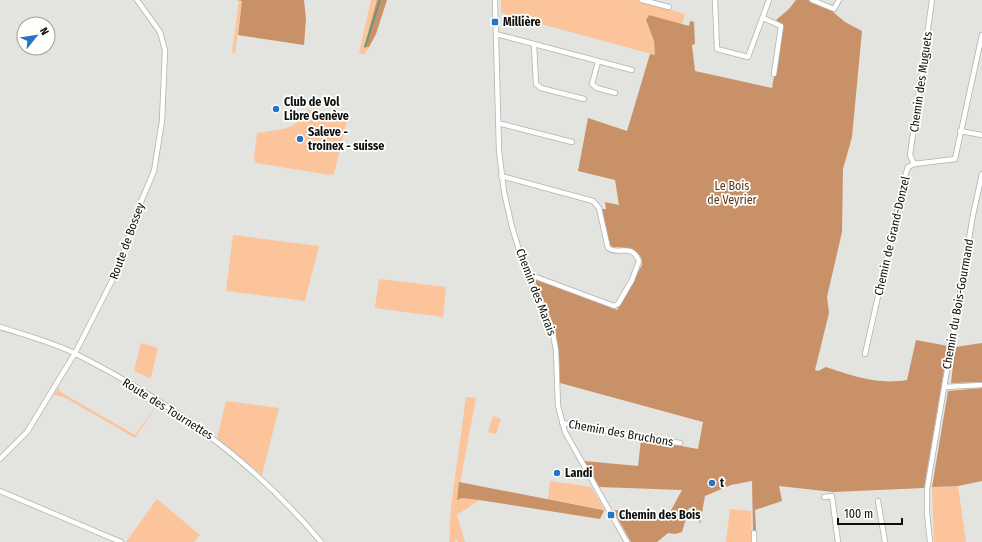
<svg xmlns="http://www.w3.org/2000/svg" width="982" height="542" font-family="'Fira Sans Condensed',sans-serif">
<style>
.green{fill:#fcc49b}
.forest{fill:#c99168}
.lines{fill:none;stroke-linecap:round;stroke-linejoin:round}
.stream{stroke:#4e9c81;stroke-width:1.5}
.minor-casing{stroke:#b1b2ae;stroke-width:6}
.minor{stroke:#fff;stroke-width:4.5}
.poi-dot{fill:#2575c4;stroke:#fffffe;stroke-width:1.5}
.labels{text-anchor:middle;stroke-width:3.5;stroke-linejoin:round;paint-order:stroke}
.poi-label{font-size:12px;font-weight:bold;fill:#0e0e0d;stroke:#fffffe;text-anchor:start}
.street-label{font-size:12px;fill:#0e0e0d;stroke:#fffffe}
.park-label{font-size:12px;fill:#5e3717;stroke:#fffffe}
</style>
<rect width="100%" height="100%" fill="#e3e3e0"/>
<!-- green -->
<path class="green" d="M239,0L242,1L235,53L232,52Z
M371,0H377L364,46L369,47L364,55L359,53Z
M501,0H637L685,14L682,25L649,15L646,20L654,41L655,55L501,13Z
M308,110L348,116L334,174L330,175L256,163L254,159L257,133C280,129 294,132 308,110Z
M233,235L319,246L305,301L226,291Z
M379,279L446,287L443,317L375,308Z
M141,343L158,348L151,377L149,378L134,371Z
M59,386V390L62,393L135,435L158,403L135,438L64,397L54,395Z
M466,397L476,398L457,499L462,498L479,500L457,515L465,542H458L456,539L455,542H449L451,507Z
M226,401L279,408L262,475L217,438Z
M493,416L501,419L496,434L488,432Z
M550,481L591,487L605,510L548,499Z
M958,486L966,542H934L932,487Z
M157,499L200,535L194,542H126Z
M730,509L751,511L752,542H726Z"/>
<!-- forest -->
<path class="forest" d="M237,0H304L306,19L304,45L238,35L242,1Z
M377,0H387L376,34L369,47H364Z
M796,0H808L833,10V12L845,22L862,31L852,137L843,169L842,232L827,297L829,313L815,370L818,371L826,367C853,376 878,385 907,380L916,340L948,346L924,488L833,492L779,486L782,501L755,510L756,531H753L752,481L731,485L705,496L700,524L697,514L693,513V509L689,508L682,532L675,534L668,533L657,542H631L613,510L669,514L682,490L599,487L584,461L638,466L641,439L698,449L703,422L560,383C560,336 553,320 534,279H539L617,310L642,265C644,249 624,247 613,247L610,245L602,209H606L605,202L619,205L615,180L578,171L588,118L627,131L650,54L655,55L654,41L646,20L649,15L689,26L690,21L694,22L695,44L692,45L695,71L772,88L783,25L776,20L789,9Z
M982,343V382L951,383L955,347Z
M982,388V481L958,486L932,487L948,391Z
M459,482L603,510L604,511L600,519L479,500L462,498L457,500Z"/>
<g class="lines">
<!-- stream -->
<path class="stream" d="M365,47L380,0"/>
<defs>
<path id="minor" d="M495,0L499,151L504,192L512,227L524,266L552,329L556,350L558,406L565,432L627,542
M642,0L669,7
M715,0L717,49L748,57L769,0
M812,0L834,9L839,0
M763,18L781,26L774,74
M496,34L632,70
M534,45L536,84L541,88L584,99
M598,62L592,84L597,88L615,93
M498,123L572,142
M960,131L982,135
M914,164L910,155L932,0
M501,176L593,201L599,208L608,248C620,256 631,242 639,261L632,280L618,304L614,306L528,274
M0,327C25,335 51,342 74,353C169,401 253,460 321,542
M865,354L906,173L908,167L914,164L955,159L982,35
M944,387L982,385
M562,423L680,443
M0,459L27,432L75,353L118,269L135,216L154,171L162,121L165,50L160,32L137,0
M0,491L121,542
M824,497L832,496L838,542
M878,501L885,542
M754,542V533
M930,542L927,513V489L973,215L982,174"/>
</defs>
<!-- minor casing -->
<use href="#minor" class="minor-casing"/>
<!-- minor -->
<use href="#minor" class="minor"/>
</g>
<!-- markers -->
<g class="poi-dot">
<rect x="491" y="18" width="8" height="8" rx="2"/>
<circle cx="276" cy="109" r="4"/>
<circle cx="300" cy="139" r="4"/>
<circle cx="557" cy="473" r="4"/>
<circle cx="712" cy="483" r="4"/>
<rect x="607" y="511" width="8" height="8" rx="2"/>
</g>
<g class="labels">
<!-- poi labels -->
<g class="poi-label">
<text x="503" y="26">Millière</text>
<text x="284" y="106">Club de Vol<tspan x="284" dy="14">Libre Genève</tspan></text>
<text x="308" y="136">Saleve -<tspan x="308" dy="14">troinex - suisse</tspan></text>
<text x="565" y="477">Landi</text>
<text x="720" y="487">t</text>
<text x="619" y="519">Chemin des Bois</text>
</g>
<!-- street labels -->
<g class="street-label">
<text transform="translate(921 82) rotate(-82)" y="4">Chemin des Muguets</text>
<text transform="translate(892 236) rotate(-77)" y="4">Chemin de Grand-Donzel</text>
<text transform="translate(127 241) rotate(-70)" y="4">Route de Bossey</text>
<text transform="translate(536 292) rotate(69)" y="4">Chemin des Marais</text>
<text transform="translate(958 304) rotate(-80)" y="4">Chemin du Bois-Gourmand</text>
<text transform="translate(168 409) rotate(32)" y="4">Route des Tournettes</text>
<text transform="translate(621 433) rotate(10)" y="4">Chemin des Bruchons</text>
</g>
<!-- park labels -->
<g class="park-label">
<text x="732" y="190">Le Bois<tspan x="732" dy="14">de Veyrier</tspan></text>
</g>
</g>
<!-- north arrow -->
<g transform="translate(36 36) rotate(60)"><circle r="19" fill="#fffffe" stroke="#9f9f9e"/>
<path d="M0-3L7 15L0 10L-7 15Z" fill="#2575c4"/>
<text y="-6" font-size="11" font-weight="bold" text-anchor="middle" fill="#0e0e0d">N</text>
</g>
<!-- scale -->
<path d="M838 518v6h64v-6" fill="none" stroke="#0e0e0d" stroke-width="2"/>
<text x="844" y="518" font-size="12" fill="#0e0e0d" stroke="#fffffe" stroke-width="3" paint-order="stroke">100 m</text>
</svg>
